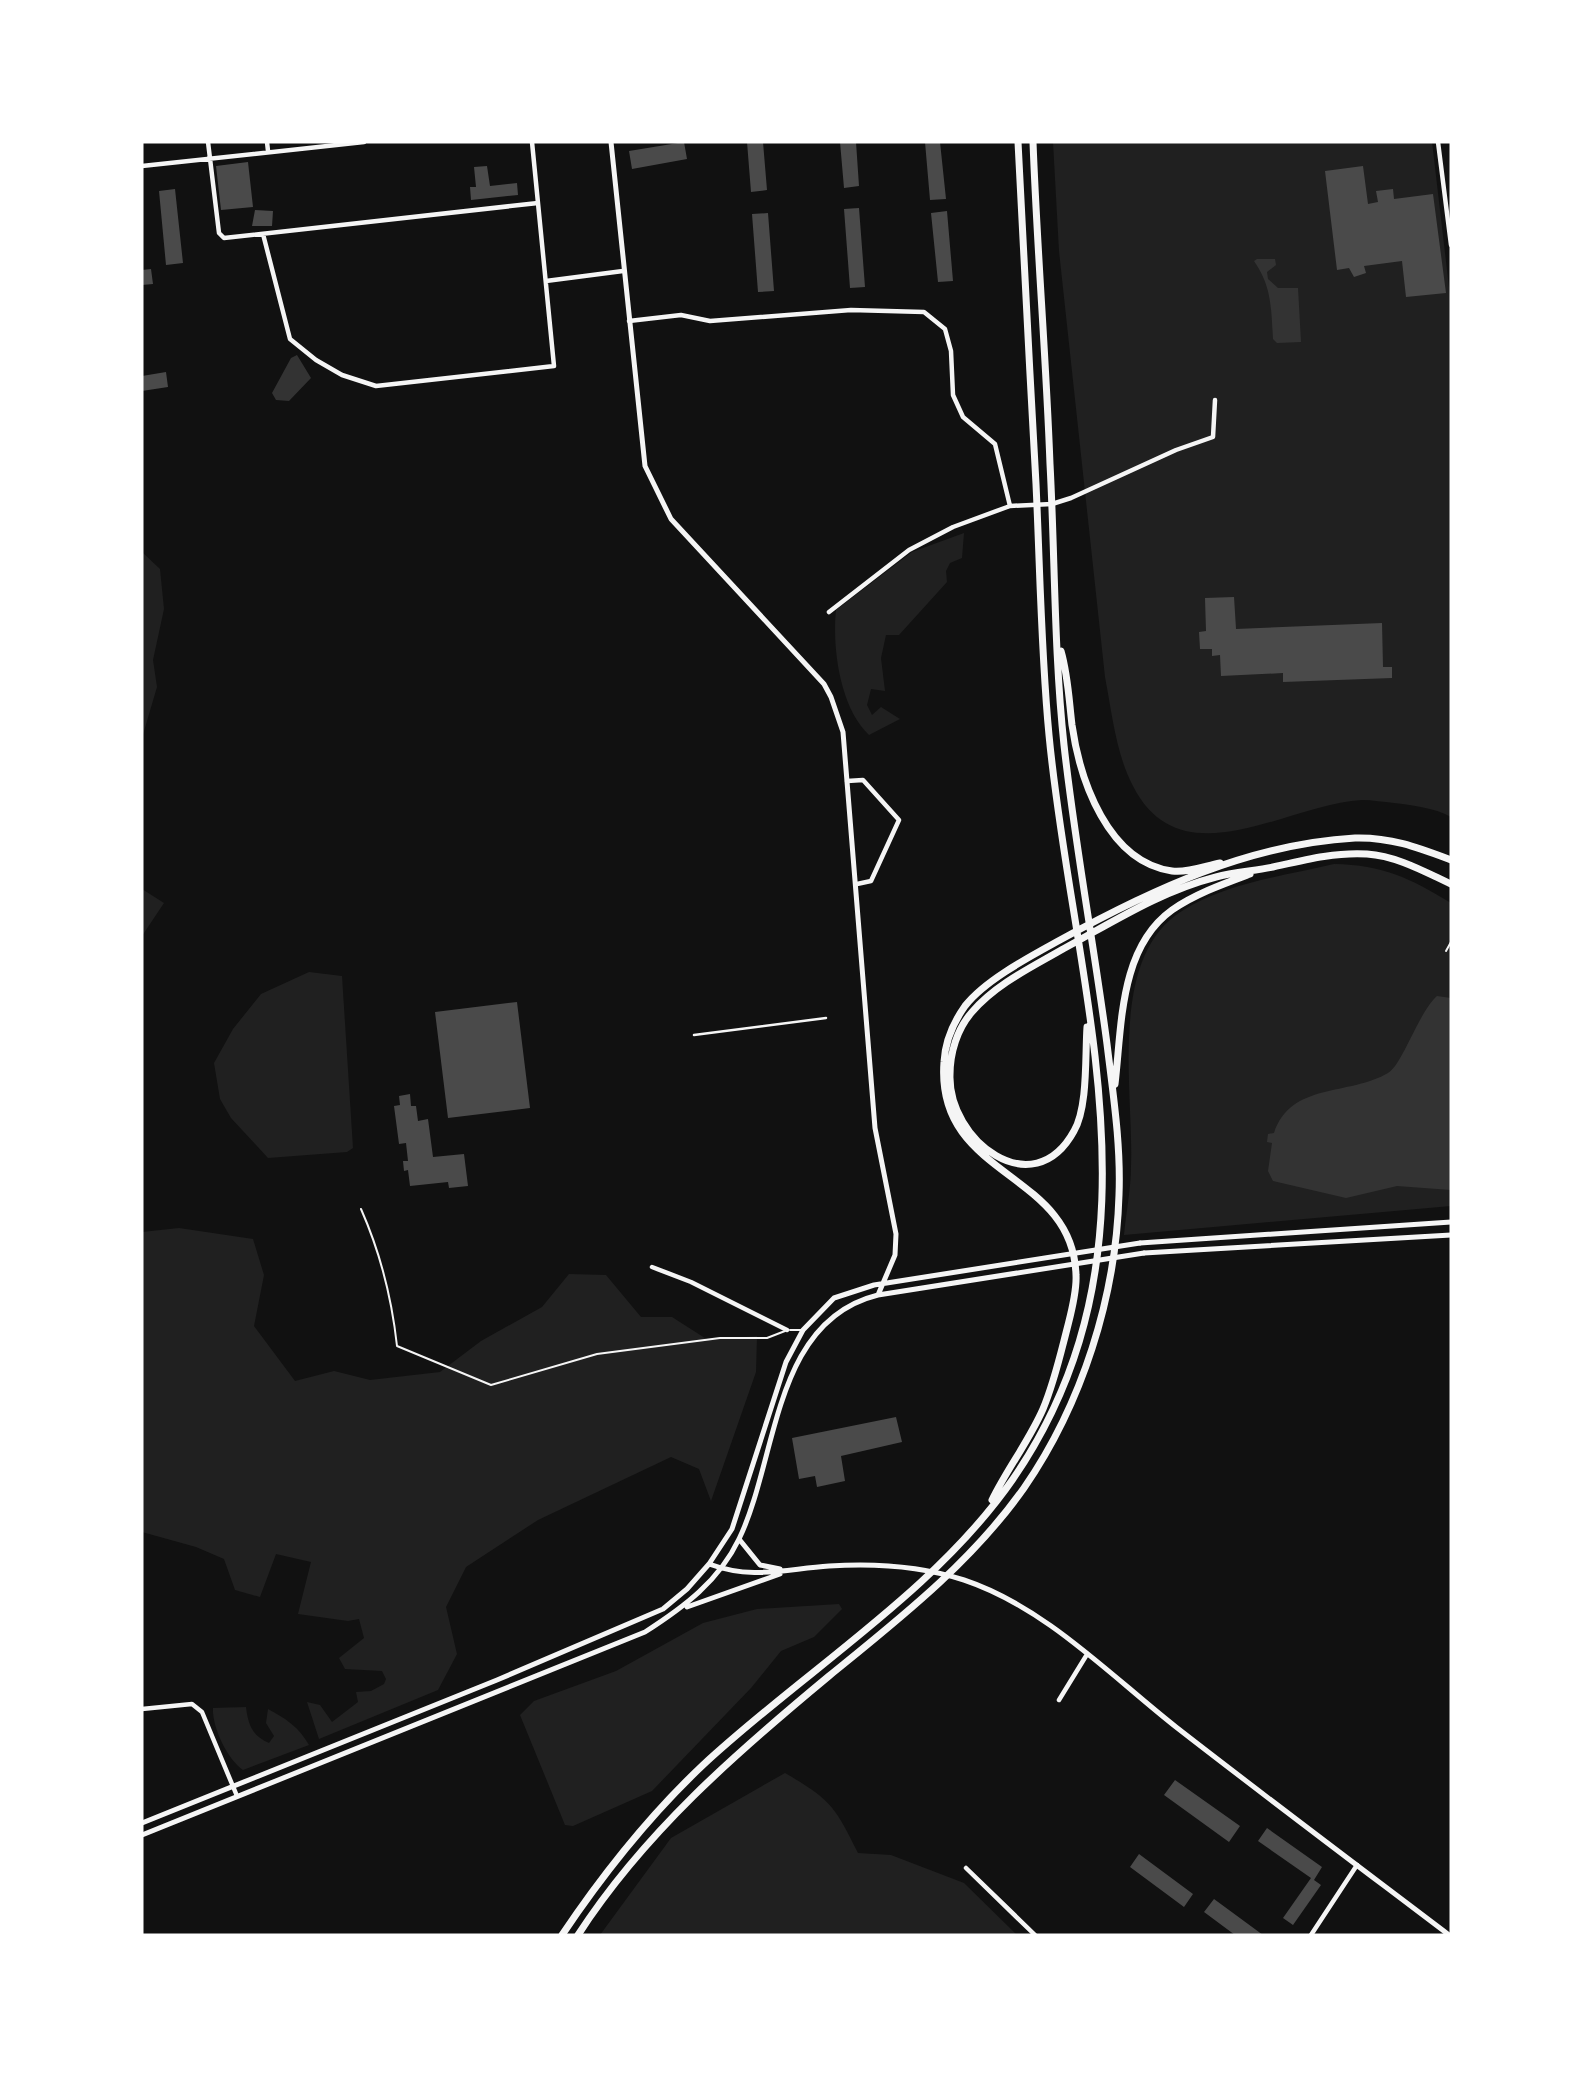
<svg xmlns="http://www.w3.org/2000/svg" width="1593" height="2077" font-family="'PT Sans',sans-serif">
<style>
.green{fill:#202020}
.water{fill:#333}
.building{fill:#4a4a4a}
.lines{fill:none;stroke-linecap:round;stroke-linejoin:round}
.path{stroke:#f5f5f5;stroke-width:2}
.service{stroke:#f5f5f5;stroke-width:2}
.pedestrian{stroke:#f5f5f5;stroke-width:2.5}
.minor{stroke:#f5f5f5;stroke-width:4.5}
.tertiary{stroke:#f5f5f5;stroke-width:5}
.secondary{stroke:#f5f5f5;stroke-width:5}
.motorway{stroke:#f5f5f5;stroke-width:7}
</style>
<rect width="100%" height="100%" fill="#111"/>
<!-- green -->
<path class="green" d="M1053,142H1432L1451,304V817C1436,808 1411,805 1394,803C1384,802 1372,800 1362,800C1287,804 1181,881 1133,786C1116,754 1112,713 1105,677L1059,251Z
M964,533L962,558L950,563L946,571L947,582L899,635H886L881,658L885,691L871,689L867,705L872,715L881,707L900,719L869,735C840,708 832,648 836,610L912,552Z
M142,552L160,569L164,609L153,660L157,687L142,738Z
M1334,864C1383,865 1410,878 1451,903V1206L1124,1235C1126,1212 1131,1189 1131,1166C1134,1093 1107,957 1182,911C1225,883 1284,876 1334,864Z
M142,889L164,903L142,936Z
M309,972L342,976L353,1148L347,1152L268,1158L231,1118L220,1099L214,1063L233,1029L261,994Z
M179,1228L253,1239L264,1275L254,1326L295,1381L334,1371L370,1380L440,1372L481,1341L542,1307L569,1274L606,1275L641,1317H672L708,1340L757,1336L756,1372L711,1501L699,1469L671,1457L538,1520L466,1567L446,1607L457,1654L438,1690L319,1739L307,1702L320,1705L332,1722L358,1702L356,1692L371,1691L384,1684L386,1679L382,1671L345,1669L339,1658L364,1638L359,1619L348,1621L298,1614L311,1562L276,1554L260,1597L235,1590L224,1559L196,1547L142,1532V1232Z
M839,1604L842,1609L814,1637L781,1651L751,1688L652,1791L573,1826L565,1825L520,1715L534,1701L616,1671L703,1623L757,1609Z
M246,1707C248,1724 252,1736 269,1743L274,1736L266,1723L268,1709C285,1718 299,1727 309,1745L243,1770C227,1759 212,1727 213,1708Z
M785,1773C831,1800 834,1805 858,1853L891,1855L964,1883L1017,1935H600L671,1838Z"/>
<!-- water -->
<path class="water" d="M1257,259H1275L1276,265L1267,272L1268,279L1278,288H1298L1301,342L1277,343L1273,339C1271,308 1272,287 1254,261Z
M297,355L311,378L289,401L276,400L272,393L291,358Z
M1437,996L1451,998V1190L1397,1186L1346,1198L1273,1181L1268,1171L1272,1143L1267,1142L1268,1134L1274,1133C1291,1082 1349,1096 1388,1073C1403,1064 1418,1013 1437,996Z"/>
<!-- building -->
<path class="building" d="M684,142L687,159L632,169L629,151Z
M747,142H763L767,190L751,192Z
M840,142H856L859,186L844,188Z
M925,142H940L946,199L930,200Z
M248,162L253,207L221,210L216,166Z
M487,166L490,186L517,183L518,195L471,200L470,187H476L474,167Z
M1363,166L1368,204L1378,202L1376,191L1393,189L1394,199L1433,194L1446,293L1406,297L1402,261L1364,266L1366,273L1354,277L1349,268L1337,270L1325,171Z
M175,189L183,263L166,265L159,191Z
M859,208L865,287L850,288L844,209Z
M255,210L273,211L272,226H252Z
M947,211L953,281L938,282L931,213Z
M768,213L774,291L758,292L752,214Z
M151,269L153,284L142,285V270Z
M166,372L168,387L142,391V376Z
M1234,597L1236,629L1382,623L1383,667H1392V678L1283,682V673L1221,676L1220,655L1212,656V649H1200L1199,632L1206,631L1205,598Z
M517,1002L530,1108L448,1118L435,1012Z
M410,1094L411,1106H416L418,1121L428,1119L433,1157L464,1154L468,1186L449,1188L448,1182L410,1186L408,1170L404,1171L403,1161H408L406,1143L399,1144L394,1106L400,1105L399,1096Z
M896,1417L902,1442L841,1456L845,1481L817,1487L815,1476L799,1479L792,1438Z
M1175,1780L1240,1826L1229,1842L1164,1795Z
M1267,1828L1322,1867L1314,1880L1321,1885L1293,1925L1283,1918L1311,1878L1258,1841Z
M1139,1854L1193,1894L1184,1907L1130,1867Z
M1214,1899L1263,1935H1235L1204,1912Z"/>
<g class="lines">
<!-- path -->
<path class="path" d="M1446,951L1451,942"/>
<!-- service -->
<path class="service" d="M361,1209C380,1252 392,1300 397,1346L491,1385L597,1354L720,1338H767L785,1331
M790,1330H802"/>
<!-- pedestrian -->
<path class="pedestrian" d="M694,1035L826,1018"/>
<!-- minor -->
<path class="minor" d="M208,142L219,233L224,238L538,203
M267,142L268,151
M1438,142L1451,245
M142,166L364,142
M263,234L290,339L316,360L342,375L376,386L554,366L532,142
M546,281L623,271
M629,321L681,315L710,321L851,310L924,312L945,329L951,351L953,395L963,417L995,444L1010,506
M829,612L909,550L953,527L1010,506L1052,504L1071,498L1176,450L1213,437L1215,400
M847,781L863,780L899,820L871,881L857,884
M652,1267L691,1282L787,1330
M1059,1700L1086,1656
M142,1709L192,1704L202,1712L237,1796
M966,1868L1035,1935
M1311,1935L1357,1865"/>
<!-- tertiary -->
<path class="tertiary" d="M1140,1243L1451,1222
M1144,1253L1451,1235"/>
<!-- secondary -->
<path class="secondary" d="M611,142L645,466L671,519L824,684L831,697L843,732L875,1128L896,1234L895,1255L878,1295
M739,1539L760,1565L780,1569
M709,1564C752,1580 785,1569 829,1566C874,1563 921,1566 964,1580C1045,1607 1110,1675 1176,1727C1266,1797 1358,1866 1449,1935
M687,1607L780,1574
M142,1823L497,1680L663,1609L687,1589L709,1564L732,1529L786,1362L803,1330L834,1298L874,1285L1140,1243
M142,1835L645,1632C684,1607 719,1581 739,1539C778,1459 772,1321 878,1295L1144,1253"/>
<!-- motorway -->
<path class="motorway" d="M1061,651C1068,675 1069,700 1072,725C1080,781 1108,862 1172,871C1187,873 1205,866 1220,863
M1087,1027C1085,1056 1088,1107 1074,1131C1033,1206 948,1140 950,1075C950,1053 957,1029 972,1012C996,984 1032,967 1063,949C1113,922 1161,891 1216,877C1234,872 1254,871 1273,867C1304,860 1335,852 1367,854C1397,856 1425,872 1451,884
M1115,1084C1122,1026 1119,948 1172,910C1195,894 1223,884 1250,874
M992,1500C1007,1469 1029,1441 1043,1409C1054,1383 1060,1356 1067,1329C1071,1313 1077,1292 1076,1275C1073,1169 935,1179 944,1062C945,1042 953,1023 965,1006C985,980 1031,956 1060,940C1151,890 1249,844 1355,838C1391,837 1419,848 1451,860
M562,1935C603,1874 649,1816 703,1765C804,1671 934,1593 1013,1479C1174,1244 1073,991 1049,735C1041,652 1040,568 1036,484C1030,370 1023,256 1018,142
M578,1935C644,1833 736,1753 829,1676C899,1619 971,1563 1024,1488C1082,1404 1116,1297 1119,1195C1121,1144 1113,1094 1107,1044C1094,945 1075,845 1064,745C1054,652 1055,557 1050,464C1046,356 1037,249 1033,142"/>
</g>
<!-- border -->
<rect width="1593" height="2077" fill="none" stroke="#ffffff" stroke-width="287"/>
</svg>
